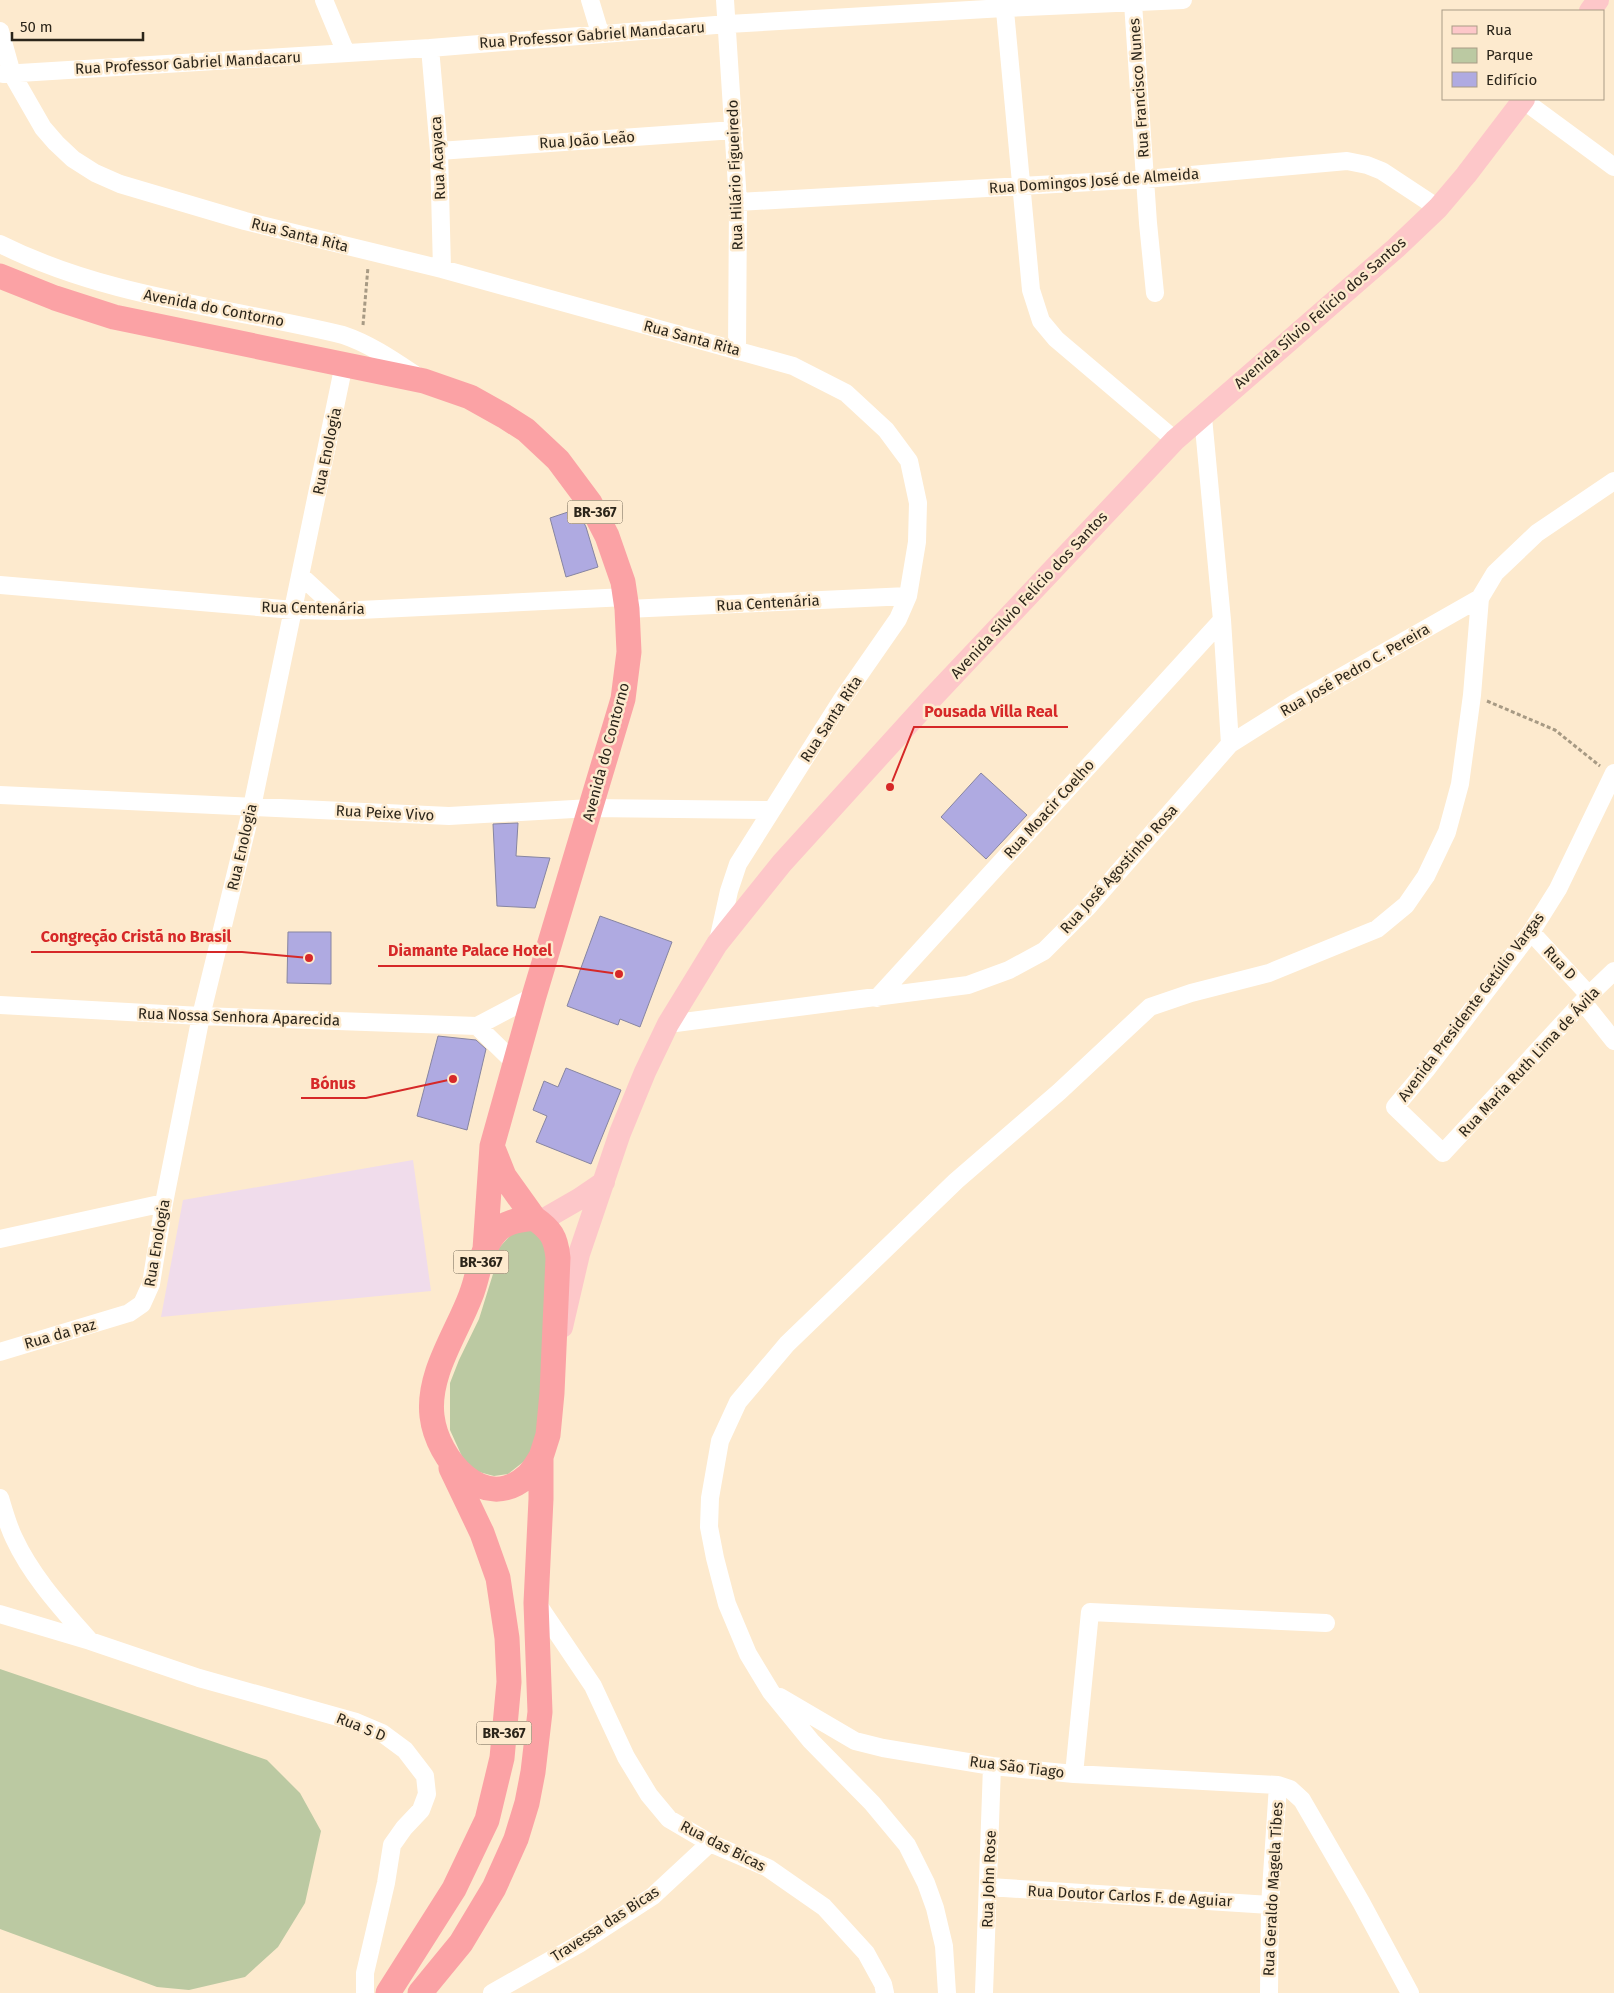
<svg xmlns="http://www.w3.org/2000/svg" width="1614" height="1993" font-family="'Fira Sans',sans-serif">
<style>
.education{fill:#f0dceb}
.green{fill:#bbc9a2}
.building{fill:#afaae1;stroke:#8785a1}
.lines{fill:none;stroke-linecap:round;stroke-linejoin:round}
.path{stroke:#a79a84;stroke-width:3;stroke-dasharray:4 2.5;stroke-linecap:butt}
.minor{stroke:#fff;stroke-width:18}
.major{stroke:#fdc7c9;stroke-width:22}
.highway{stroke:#fba2a5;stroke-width:25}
.labels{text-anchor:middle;stroke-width:5;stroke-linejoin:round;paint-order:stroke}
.shield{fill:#fdeace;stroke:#6a6050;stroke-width:1}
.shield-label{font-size:14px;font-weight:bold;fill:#2b251a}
.street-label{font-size:15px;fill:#2b251a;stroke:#fdeace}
.leader{fill:none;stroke:#d62828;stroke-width:2}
.callout-dot{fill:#d62828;stroke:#fdeace;stroke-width:2}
.callout-label{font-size:16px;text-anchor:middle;font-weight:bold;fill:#d62828;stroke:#fdeace;stroke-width:5;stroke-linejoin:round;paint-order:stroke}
</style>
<rect width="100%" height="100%" fill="#fdeace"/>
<!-- education -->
<path class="education" d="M413,1160L431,1291L161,1317L183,1200Z"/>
<!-- green -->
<path class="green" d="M529,1223L551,1251L540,1429L527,1459L508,1474L494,1476L479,1472L465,1463L450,1430V1383L459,1360L479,1319L493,1274L498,1249L516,1229Z
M0,1669L267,1760L300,1793L321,1831L305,1903L278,1947L245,1977L189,1990L157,1987L0,1929Z"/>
<!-- building -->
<path class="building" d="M577,509L586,527L598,567L566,577L550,518Z
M981,773L1027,815L986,859L941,817Z
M518,823L516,856L550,858L535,908L497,906L493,824Z
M600,916L672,942L640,1027L620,1019L618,1025L567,1006Z
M288,932H331V984L287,983Z
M438,1036L476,1040L486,1049L467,1130L417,1116Z
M566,1068L621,1090L591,1164L536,1142L547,1116L533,1110L544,1081L558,1087Z"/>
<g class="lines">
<!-- path -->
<path class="path" d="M363,325L368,267
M1487,701L1555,730L1600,766"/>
<!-- minor -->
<path class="minor" d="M324,0L346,53
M590,0L600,33
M725,0L738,202L737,351
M1004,0L1031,290L1041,321L1056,339L1175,440
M1133,3L1148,223L1155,293
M0,31L12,74L43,128L56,143L73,159L95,173L120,184L245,221L442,269L793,366L846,393L886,430L909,461L918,503L917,542L908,596L898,619L841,701L738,864L729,891L718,941
M430,48L439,151L442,269
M3,74L430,48L728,24L1004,8L1183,0
M1523,100L1614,167
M439,151L734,130
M738,202L1146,179L1347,161L1367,165L1382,171L1438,208
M0,244C108,298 228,307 343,335C370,344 393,360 417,376
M301,576L339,611
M0,585L294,610L339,611L626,597
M627,609L908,596
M1230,744L1297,702L1480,598
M1614,773L1558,889L1531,932L1426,1070L1395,1107L1443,1153L1589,995L1614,971
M0,795L449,816L591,808L771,810
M1531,932L1589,995
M877,998L1222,620
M1583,1002L1614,1041
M0,1005L201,1016L477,1026L534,996
M668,1024L968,985L1009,970L1044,951L1087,908L1230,744L1222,620L1203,417
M477,1026L514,1062
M0,1239L164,1203
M0,1352L129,1313L142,1304L151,1284L164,1203L201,1016L252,807L344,364
M0,1498C4,1511 8,1526 14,1538C32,1577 62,1609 90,1641
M537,1603L593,1686L626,1757L649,1795L669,1819L710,1843L768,1868L824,1907L866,1953L883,1984L885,1993
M0,1614L90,1641L199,1678L356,1722L382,1733L405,1750L425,1776L427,1794L421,1810L404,1828L392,1845L386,1883L365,1973V1993
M780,1697L855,1741L883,1748L992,1766L1074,1774L1278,1785L1290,1789L1302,1800L1361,1902L1410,1993
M1074,1774L1090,1612L1326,1623
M989,1887L1270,1905
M492,1993L579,1944L653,1896L710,1843
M947,1993L944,1946L935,1908L926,1883L907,1845L872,1803L811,1741L771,1692L748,1654L727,1604L715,1558L709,1527L710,1498L720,1441L738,1402L787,1344L956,1181L1059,1092L1150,1007L1191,993L1269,973L1377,929L1406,905L1426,876L1447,832L1460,784L1472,695L1480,598L1495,573L1537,533L1614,481
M984,1993L992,1766
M1269,1993L1270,1905L1278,1785"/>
<!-- major -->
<path class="major" d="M1590,11L1598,0
M539,1222L579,1199L604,1182
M562,1327L579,1254L620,1133L645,1072L668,1024L717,944L782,863L932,698L1175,440L1396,248L1438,208L1466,175L1524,99"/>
<!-- highway -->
<path class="highway" d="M0,276L55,298L114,317L424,381L470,397L504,416L526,430L558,460L590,503L607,536L623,582L627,609L629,652L623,699L534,996L492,1146L485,1249
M494,1151L504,1176L534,1218
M388,1993L454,1889L487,1820L502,1758L509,1682L507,1638L498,1578L482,1533L451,1468
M420,1993L461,1943L494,1888L516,1839L527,1803L533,1772L540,1712L536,1603L541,1499V1457L548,1435L552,1393L558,1258C556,1237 551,1230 534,1218C520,1220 506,1221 496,1232C480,1249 479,1275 471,1295C457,1333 427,1374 432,1416C437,1459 484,1515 527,1476C533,1471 537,1463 541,1457"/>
</g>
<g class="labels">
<!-- shield labels -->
<g class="shield">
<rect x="567.5" y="500.5" width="55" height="23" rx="4"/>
<rect x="453.5" y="1250.5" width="55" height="23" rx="4"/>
<rect x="476.5" y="1721.5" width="55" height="23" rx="4"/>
</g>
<g class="shield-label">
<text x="595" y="517">BR-367</text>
<text x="481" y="1267">BR-367</text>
<text x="504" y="1738">BR-367</text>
</g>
<!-- street labels -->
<g class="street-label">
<text transform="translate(592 35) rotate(-4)" y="5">Rua Professor Gabriel Mandacaru</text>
<text transform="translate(188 63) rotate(-3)" y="5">Rua Professor Gabriel Mandacaru</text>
<text transform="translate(1139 88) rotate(-94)" y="5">Rua Francisco Nunes</text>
<text transform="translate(587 140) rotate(-4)" y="5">Rua João Leão</text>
<text transform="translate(438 158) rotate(-93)" y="5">Rua Acayaca</text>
<text transform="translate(735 175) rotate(-92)" y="5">Rua Hilário Figueiredo</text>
<text transform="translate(1094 181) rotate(-4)" y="5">Rua Domingos José de Almeida</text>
<text transform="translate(300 235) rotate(14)" y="5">Rua Santa Rita</text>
<text transform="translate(214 308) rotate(11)" y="5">Avenida do Contorno</text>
<text transform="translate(1320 313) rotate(-41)" y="5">Avenida Sílvio Felício dos Santos</text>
<text transform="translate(692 338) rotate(15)" y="5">Rua Santa Rita</text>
<text transform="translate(327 451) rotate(-78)" y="5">Rua Enologia</text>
<text transform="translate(1029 595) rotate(-47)" y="5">Avenida Sílvio Felício dos Santos</text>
<text transform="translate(768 603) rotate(-3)" y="5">Rua Centenária</text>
<text transform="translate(313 608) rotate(1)" y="5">Rua Centenária</text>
<text transform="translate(1355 670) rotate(-30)" y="5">Rua José Pedro C. Pereira</text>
<text transform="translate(831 719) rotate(-57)" y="5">Rua Santa Rita</text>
<text transform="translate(606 752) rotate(-75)" y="5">Avenida do Contorno</text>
<text transform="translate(1049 809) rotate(-48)" y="5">Rua Moacir Coelho</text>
<text transform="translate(385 813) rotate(3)" y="5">Rua Peixe Vivo</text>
<text transform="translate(242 847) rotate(-77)" y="5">Rua Enologia</text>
<text transform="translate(1119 869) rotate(-48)" y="5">Rua José Agostinho Rosa</text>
<text transform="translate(1560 963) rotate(47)" y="5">Rua D</text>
<text transform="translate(1471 1007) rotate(-53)" y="5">Avenida Presidente Getúlio Vargas</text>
<text transform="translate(239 1017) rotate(2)" y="5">Rua Nossa Senhora Aparecida</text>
<text transform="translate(1529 1062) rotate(-47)" y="5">Rua Maria Ruth Lima de Ávila</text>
<text transform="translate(157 1243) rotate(-80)" y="5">Rua Enologia</text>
<text transform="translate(60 1334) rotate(-16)" y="5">Rua da Paz</text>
<text transform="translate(361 1727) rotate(22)" y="5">Rua S D</text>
<text transform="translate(1017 1767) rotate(7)" y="5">Rua São Tiago</text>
<text transform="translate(723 1846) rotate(27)" y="5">Rua das Bicas</text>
<text transform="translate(989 1879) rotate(-88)" y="5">Rua John Rose</text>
<text transform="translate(1273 1889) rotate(-87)" y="5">Rua Geraldo Magela Tibes</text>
<text transform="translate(1130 1896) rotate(3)" y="5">Rua Doutor Carlos F. de Aguiar</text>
<text transform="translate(605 1924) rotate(-33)" y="5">Travessa das Bicas</text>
</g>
</g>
<!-- callouts -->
<path class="leader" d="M890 787L914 727H1068M309 958L242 952H31M619 974L562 966H378M453 1079L366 1098H301"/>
<g class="callout-dot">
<circle cx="890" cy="787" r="5"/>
<circle cx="309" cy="958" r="5"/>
<circle cx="619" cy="974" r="5"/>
<circle cx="453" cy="1079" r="5"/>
</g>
<g class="callout-label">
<text x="991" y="717">Pousada Villa Real</text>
<text x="136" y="942">Congreção Cristã no Brasil</text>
<text x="470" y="956">Diamante Palace Hotel</text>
<text x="333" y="1089">Bónus</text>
</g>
<!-- legend -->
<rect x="1442" y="10" width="162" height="90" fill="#fdeace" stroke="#a99b86"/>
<rect x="1452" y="26" width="25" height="8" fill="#fdc7c9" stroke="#a99b86"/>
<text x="1486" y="35" font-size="15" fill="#2b251a">Rua</text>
<rect x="1452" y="48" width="25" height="15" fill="#bbc9a2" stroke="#a99b86"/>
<text x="1486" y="60" font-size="15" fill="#2b251a">Parque</text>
<rect x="1452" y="72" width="25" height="15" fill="#afaae1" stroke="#a99b86"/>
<text x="1486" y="85" font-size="15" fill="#2b251a">Edifício</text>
<!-- scale -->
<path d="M12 32v8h131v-8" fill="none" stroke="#2b251a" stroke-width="2.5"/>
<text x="20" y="32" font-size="15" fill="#2b251a" stroke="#fdeace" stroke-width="4" paint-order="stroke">50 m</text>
</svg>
